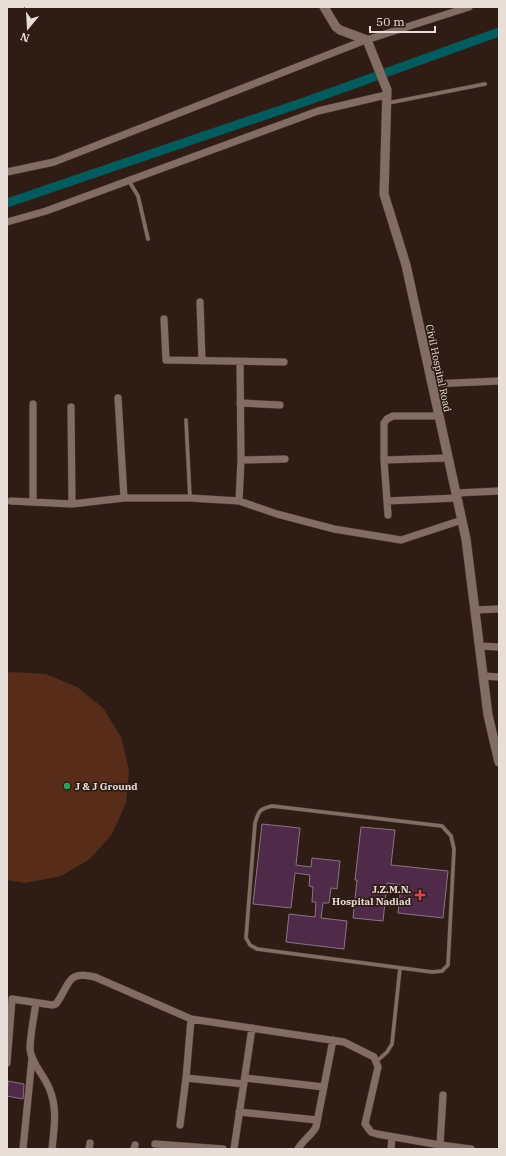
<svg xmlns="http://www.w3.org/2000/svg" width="506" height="1156" font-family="'IBM Plex Serif',serif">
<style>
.green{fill:#572d1a}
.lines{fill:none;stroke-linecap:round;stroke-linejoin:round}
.canal{stroke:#025b5d;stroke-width:9}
.building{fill:#4f2a49;stroke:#887584}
.service-casing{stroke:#493a35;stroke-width:4.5}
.minor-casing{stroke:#493a35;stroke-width:8}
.tertiary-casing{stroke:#493a35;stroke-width:10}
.service{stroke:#826c63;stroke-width:3.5}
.minor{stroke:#826c63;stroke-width:7}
.tertiary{stroke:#826c63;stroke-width:9}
.leisure-dot{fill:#2e9e5b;stroke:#2f1d15;stroke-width:1.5}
.health-dot{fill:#e0444e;stroke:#2f1d15;stroke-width:1.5}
.labels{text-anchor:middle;stroke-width:3.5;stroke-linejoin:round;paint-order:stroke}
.street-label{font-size:10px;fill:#e9ddd7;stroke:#2f1d15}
.poi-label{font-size:10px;font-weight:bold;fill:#e9ddd7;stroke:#2f1d15;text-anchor:start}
</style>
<rect width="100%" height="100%" fill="#2f1d15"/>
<!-- green -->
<path class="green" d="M12,672L46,674L77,687L103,708L121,737L129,770L126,803L112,834L90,859L61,876L25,883L7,880V673Z"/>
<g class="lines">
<!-- canal -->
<path class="canal" d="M7,203L307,101L499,32"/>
</g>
<!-- building -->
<path class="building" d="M262,824L300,828L296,865L311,867L312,858L340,861L337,889L331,888L329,903H323L321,918L347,921L344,949L286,942L289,914L315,917L316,902H312L313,887L309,886L310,875L295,873L291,908L253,904Z
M361,827L395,830L391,865L448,871L443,918L398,913L401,885L387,883L383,921L353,918L357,880H355Z
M8,1081L24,1084L23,1099L7,1096Z"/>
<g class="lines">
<defs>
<path id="service" d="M388,103L485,84
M129,181L138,196L148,239
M186,420L190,498
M272,806L442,826L451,836L454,849L448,965L442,971L432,972L257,949L250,945L246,938L255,823C259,811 259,809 272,806Z
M377,1061L387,1052L392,1044L400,968"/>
<path id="minor" d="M7,172L54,162L363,41L469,7
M7,222L46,211L318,111L386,95
M200,302L202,361
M164,319L166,360L284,362
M432,384L499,381
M118,398L124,498
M240,403L280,405
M71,407L72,504
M241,460L285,459
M384,460L448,458
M456,493L499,491
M11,501L72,504L124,498H190L239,501L277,514L334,529L401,540L462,520
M239,501L241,460L240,362
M387,501L457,498
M33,502V404
M388,515L384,460V423L387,419L393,416H439
M475,610L499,609
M479,646L499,647
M483,676L499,677
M36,1003C34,1017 30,1035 30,1049C31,1063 44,1075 49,1088C58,1108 54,1128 52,1149
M7,1063L12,999L52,1005L56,1004C70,985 66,970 95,977L191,1019L344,1042L374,1057L378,1067L365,1124L371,1132L377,1134L440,1145L471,1149
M186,1078L244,1084
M245,1078L324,1087
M239,1112L317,1120
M180,1125L186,1078L191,1019
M155,1144L223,1149
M440,1145L443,1095
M23,1149L32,1058
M89,1149L90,1143
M134,1149L135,1145
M234,1149L252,1028
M298,1149C303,1140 311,1136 316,1127L333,1040
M391,1149L392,1137"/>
<path id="tertiary" d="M324,7L336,27L340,30L367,40L387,90L384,194L406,265L466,539L488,715L499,762"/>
</defs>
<!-- service casing -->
<use href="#service" class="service-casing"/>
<!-- minor casing -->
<use href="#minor" class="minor-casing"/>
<!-- tertiary casing -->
<use href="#tertiary" class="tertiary-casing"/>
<!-- service -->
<use href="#service" class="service"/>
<!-- minor -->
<use href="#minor" class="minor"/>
<!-- tertiary -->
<use href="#tertiary" class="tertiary"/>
</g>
<!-- markers -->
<circle class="leisure-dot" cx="67" cy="786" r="4"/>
<path class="health-dot" d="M418 889h4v4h4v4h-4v4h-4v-4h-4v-4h4z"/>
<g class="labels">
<!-- street labels -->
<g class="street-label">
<text transform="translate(439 368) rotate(78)" y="4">Civil Hospital Road</text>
</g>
<!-- poi labels -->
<g class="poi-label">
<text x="75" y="790">J &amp; J Ground</text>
<text x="411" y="893" text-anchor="end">J.Z.M.N.<tspan x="411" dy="12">Hospital Nadiad</tspan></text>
</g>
</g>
<!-- border -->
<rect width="506" height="1156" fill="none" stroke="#e9ddd7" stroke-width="16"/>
<!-- north arrow -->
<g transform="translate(28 28) rotate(198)" stroke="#2f1d15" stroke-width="3" paint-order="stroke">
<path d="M0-3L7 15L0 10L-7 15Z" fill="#e9ddd7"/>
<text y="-6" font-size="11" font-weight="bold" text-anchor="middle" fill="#e9ddd7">N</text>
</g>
<!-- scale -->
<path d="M370 26v6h65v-6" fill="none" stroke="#e9ddd7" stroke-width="2"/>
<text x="376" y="26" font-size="12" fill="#e9ddd7" stroke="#2f1d15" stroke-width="3" paint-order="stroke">50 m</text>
</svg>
